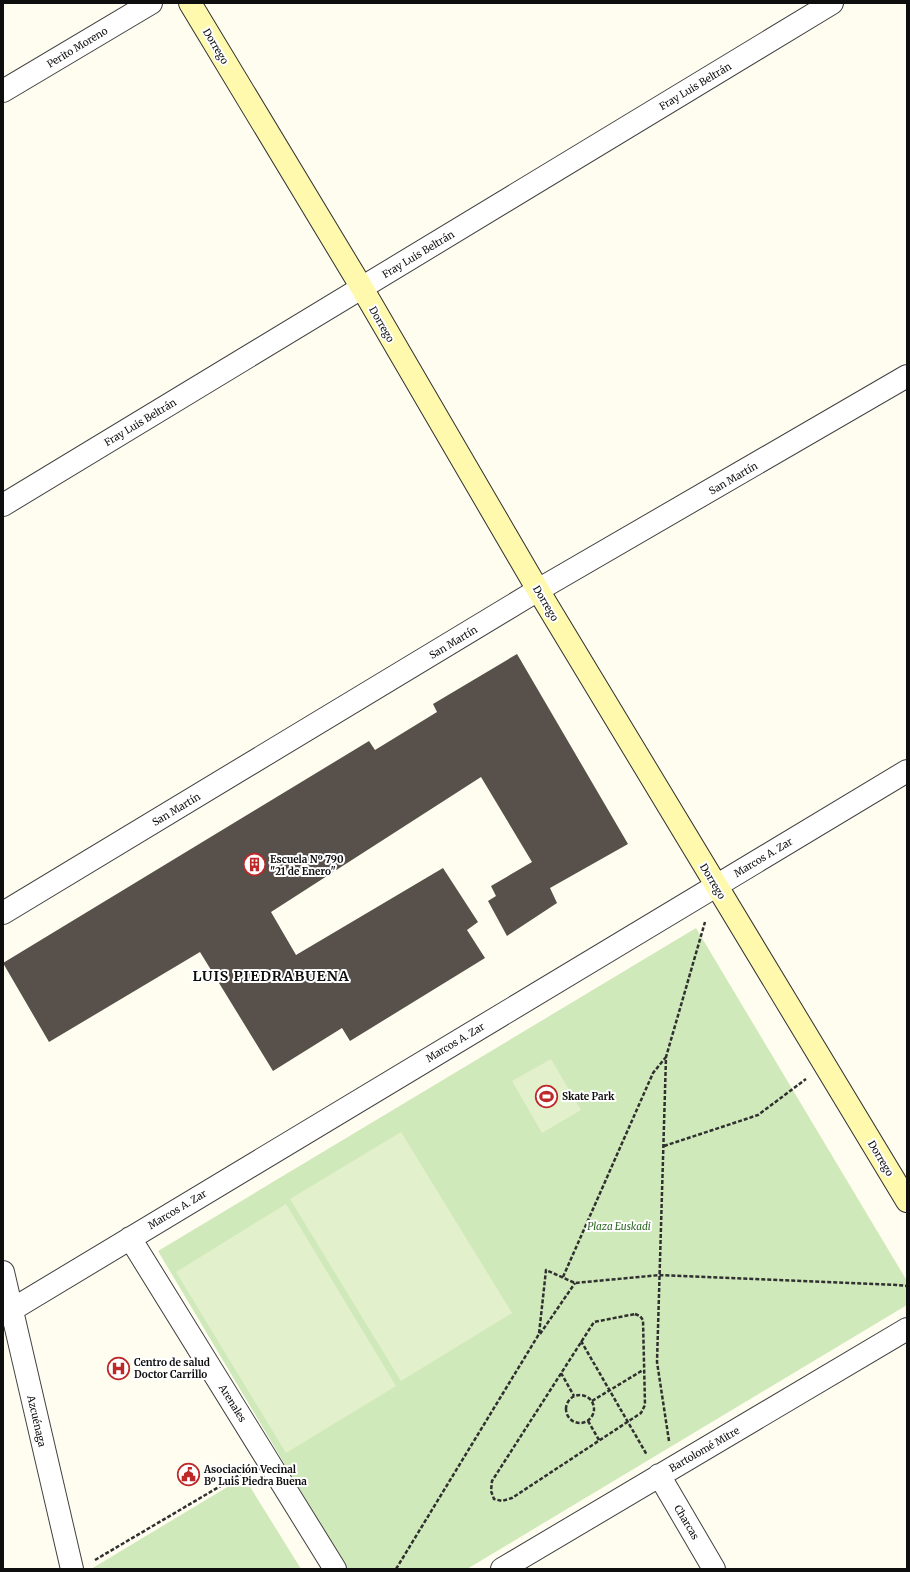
<svg xmlns="http://www.w3.org/2000/svg" width="910" height="1572" font-family="Merriweather,serif">
<style>
.green{fill:#d0e9ba}
.pitch{fill:#e2f0cb}
.building{fill:#57504b}
.lines{fill:none;stroke-linecap:round;stroke-linejoin:round}
.street-casing{stroke:#414141;stroke-width:24}
.secondary-casing{stroke:#303030;stroke-width:24}
.path{stroke:#303030;stroke-width:2.5;stroke-dasharray:4 2;stroke-linecap:butt}
.street{stroke:#fff;stroke-width:22}
.secondary{stroke:#fef9ac;stroke-width:22}
.labels{text-anchor:middle;stroke-width:4;stroke-linejoin:round;paint-order:stroke}
.street-label{font-size:10px;fill:#0e0e0e;stroke:#fff}
.poi-label{font-size:10px;font-weight:bold;fill:#0e0e0e;stroke:#fff;text-anchor:start}
.park-label{font-size:10px;font-style:italic;fill:#2a661f;stroke:#fff}
.district-label{font-size:14px;font-weight:bold;letter-spacing:1px;fill:#0e0e0e;stroke:#fff}
</style>
<rect width="100%" height="100%" fill="#fffdf0"/>
<!-- green -->
<path class="green" d="M696,928L907,1281V1305L467,1569H347L158,1251Z
M244,1477L301,1569H91Z"/>
<!-- pitch -->
<path class="pitch" d="M551,1059L581,1110L542,1133L512,1081Z
M401,1132L512,1313L401,1381L290,1199Z
M286,1204L396,1386L286,1453L176,1272Z"/>
<!-- building -->
<path class="building" d="M517,654L628,844L550,888L557,903L507,936L488,901L496,896L491,886L532,862L481,777L271,912L296,955L443,868L478,922L467,930L485,958L350,1041L342,1028L273,1071L200,952L49,1042L3,963L369,741L375,750L437,712L433,704Z"/>
<g class="lines">
<defs>
<path id="street" d="M3,91L151,3
M3,505L832,3
M3,913L538,590L907,376
M130,1238L335,1569
M3,1272L72,1569
M3,1315L907,771
M659,1475L714,1569
M502,1569L907,1329"/>
<path id="secondary" d="M190,3L362,288L538,590L907,1201"/>
</defs>
<!-- street casing -->
<use href="#street" class="street-casing"/>
<!-- secondary casing -->
<use href="#secondary" class="secondary-casing"/>
<!-- path -->
<path class="path" d="M664,1146L758,1115L806,1079
M563,1277L653,1073L666,1057
M635,1314L640,1316L643,1320L645,1405L641,1413L512,1498L502,1501L494,1499L491,1491L492,1481L594,1322Z
M540,1334L575,1283
M581,1341L647,1455
M561,1373L574,1396
M566 1409a14 14 0 1 1 28 0a14 14 0 1 1-28 0Z
M592,1401L643,1370
M588,1421L599,1440
M669,1441L657,1362L666,1057L705,922
M95,1560L246,1471
M396,1569L539,1334L546,1270L575,1283L660,1275L897,1285L907,1286"/>
<!-- street -->
<use href="#street" class="street"/>
<!-- secondary -->
<use href="#secondary" class="secondary"/>
</g>
<!-- icons -->
<defs>
<symbol id="building-ring" viewBox="-11 -11 22 22"><circle r="9.5" fill="#fff" stroke="#bd2828" stroke-width="1.5"/><path d="M-4-6H4V6H1V3H-1V6H-4ZM-2.5-4.3h1.7v1.8h-1.7ZM.8-4.3h1.7v1.8H.8ZM-2.5-1h1.7V.8h-1.7ZM.8-1h1.7V.8H.8Z" fill="#bd2828"/></symbol>
<symbol id="stadium-ring" viewBox="-11 -11 22 22"><circle r="9.5" fill="#fff" stroke="#bd2828" stroke-width="1.5"/><path d="M0-5a6.5 5 0 1 0 0 10a6.5 5 0 1 0 0-10ZM-3.5-1.8h7v3.6h-7Z" fill="#bd2828"/></symbol>
<symbol id="hospital-ring" viewBox="-11 -11 22 22"><circle r="9.5" fill="#fff" stroke="#bd2828" stroke-width="1.5"/><path d="M-5-5h3v3.5h4V-5h3V5h-3V1.5h-4V5h-3Z" fill="#bd2828"/></symbol>
<symbol id="civic-ring" viewBox="-11 -11 22 22"><circle r="9.5" fill="#fff" stroke="#bd2828" stroke-width="1.5"/><path d="M-.6-6.5H3V-4.5H.6V-3L4-1V1h2V6H-6V1h2V-1L-.6-3ZM-1.2 2.5V6h2.4V2.5Z" fill="#bd2828"/></symbol>
</defs>
<g fill-rule="evenodd">
<use href="#building-ring" x="242" y="852" width="25" height="25"/>
<use href="#stadium-ring" x="534" y="1084" width="25" height="25"/>
<use href="#hospital-ring" x="106" y="1356" width="25" height="25"/>
<use href="#civic-ring" x="176" y="1462" width="25" height="25"/>
</g>
<g class="labels">
<!-- street labels -->
<g class="street-label">
<text transform="translate(216 46) rotate(59)" y="4">Dorrego</text>
<text transform="translate(77 47) rotate(-31)" y="4">Perito Moreno</text>
<text transform="translate(695 86) rotate(-31)" y="4">Fray Luis Beltrán</text>
<text transform="translate(418 254) rotate(-31)" y="4">Fray Luis Beltrán</text>
<text transform="translate(382 324) rotate(60)" y="4">Dorrego</text>
<text transform="translate(140 422) rotate(-31)" y="4">Fray Luis Beltrán</text>
<text transform="translate(733 478) rotate(-30)" y="4">San Martín</text>
<text transform="translate(546 603) rotate(59)" y="4">Dorrego</text>
<text transform="translate(453 642) rotate(-31)" y="4">San Martín</text>
<text transform="translate(176 809) rotate(-31)" y="4">San Martín</text>
<text transform="translate(763 857) rotate(-31)" y="4">Marcos A. Zar</text>
<text transform="translate(713 881) rotate(59)" y="4">Dorrego</text>
<text transform="translate(455 1042) rotate(-31)" y="4">Marcos A. Zar</text>
<text transform="translate(881 1158) rotate(59)" y="4">Dorrego</text>
<text transform="translate(177 1209) rotate(-31)" y="4">Marcos A. Zar</text>
<text transform="translate(233 1403) rotate(58)" y="4">Arenales</text>
<text transform="translate(37 1421) rotate(77)" y="4">Azcuénaga</text>
<text transform="translate(704 1449) rotate(-30)" y="4">Bartolomé Mitre</text>
<text transform="translate(687 1522) rotate(59)" y="4">Charcas</text>
</g>
<!-- poi labels -->
<g class="poi-label">
<text x="270" y="863">Escuela Nº 790<tspan x="270" dy="12">"21 de Enero"</tspan></text>
<text x="562" y="1100">Skate Park</text>
<text x="134" y="1366">Centro de salud<tspan x="134" dy="12">Doctor Carrillo</tspan></text>
<text x="204" y="1473">Asociación Vecinal<tspan x="204" dy="12">Bº Luis Piedra Buena</tspan></text>
</g>
<!-- park labels -->
<g class="park-label">
<text x="619" y="1230">Plaza Euskadi</text>
</g>
<!-- district labels -->
<g class="district-label">
<text x="271" y="981">LUIS PIEDRABUENA</text>
</g>
</g>
<!-- border -->
<rect width="910" height="1572" fill="none" stroke="#0e0e0e" stroke-width="8"/>
</svg>
